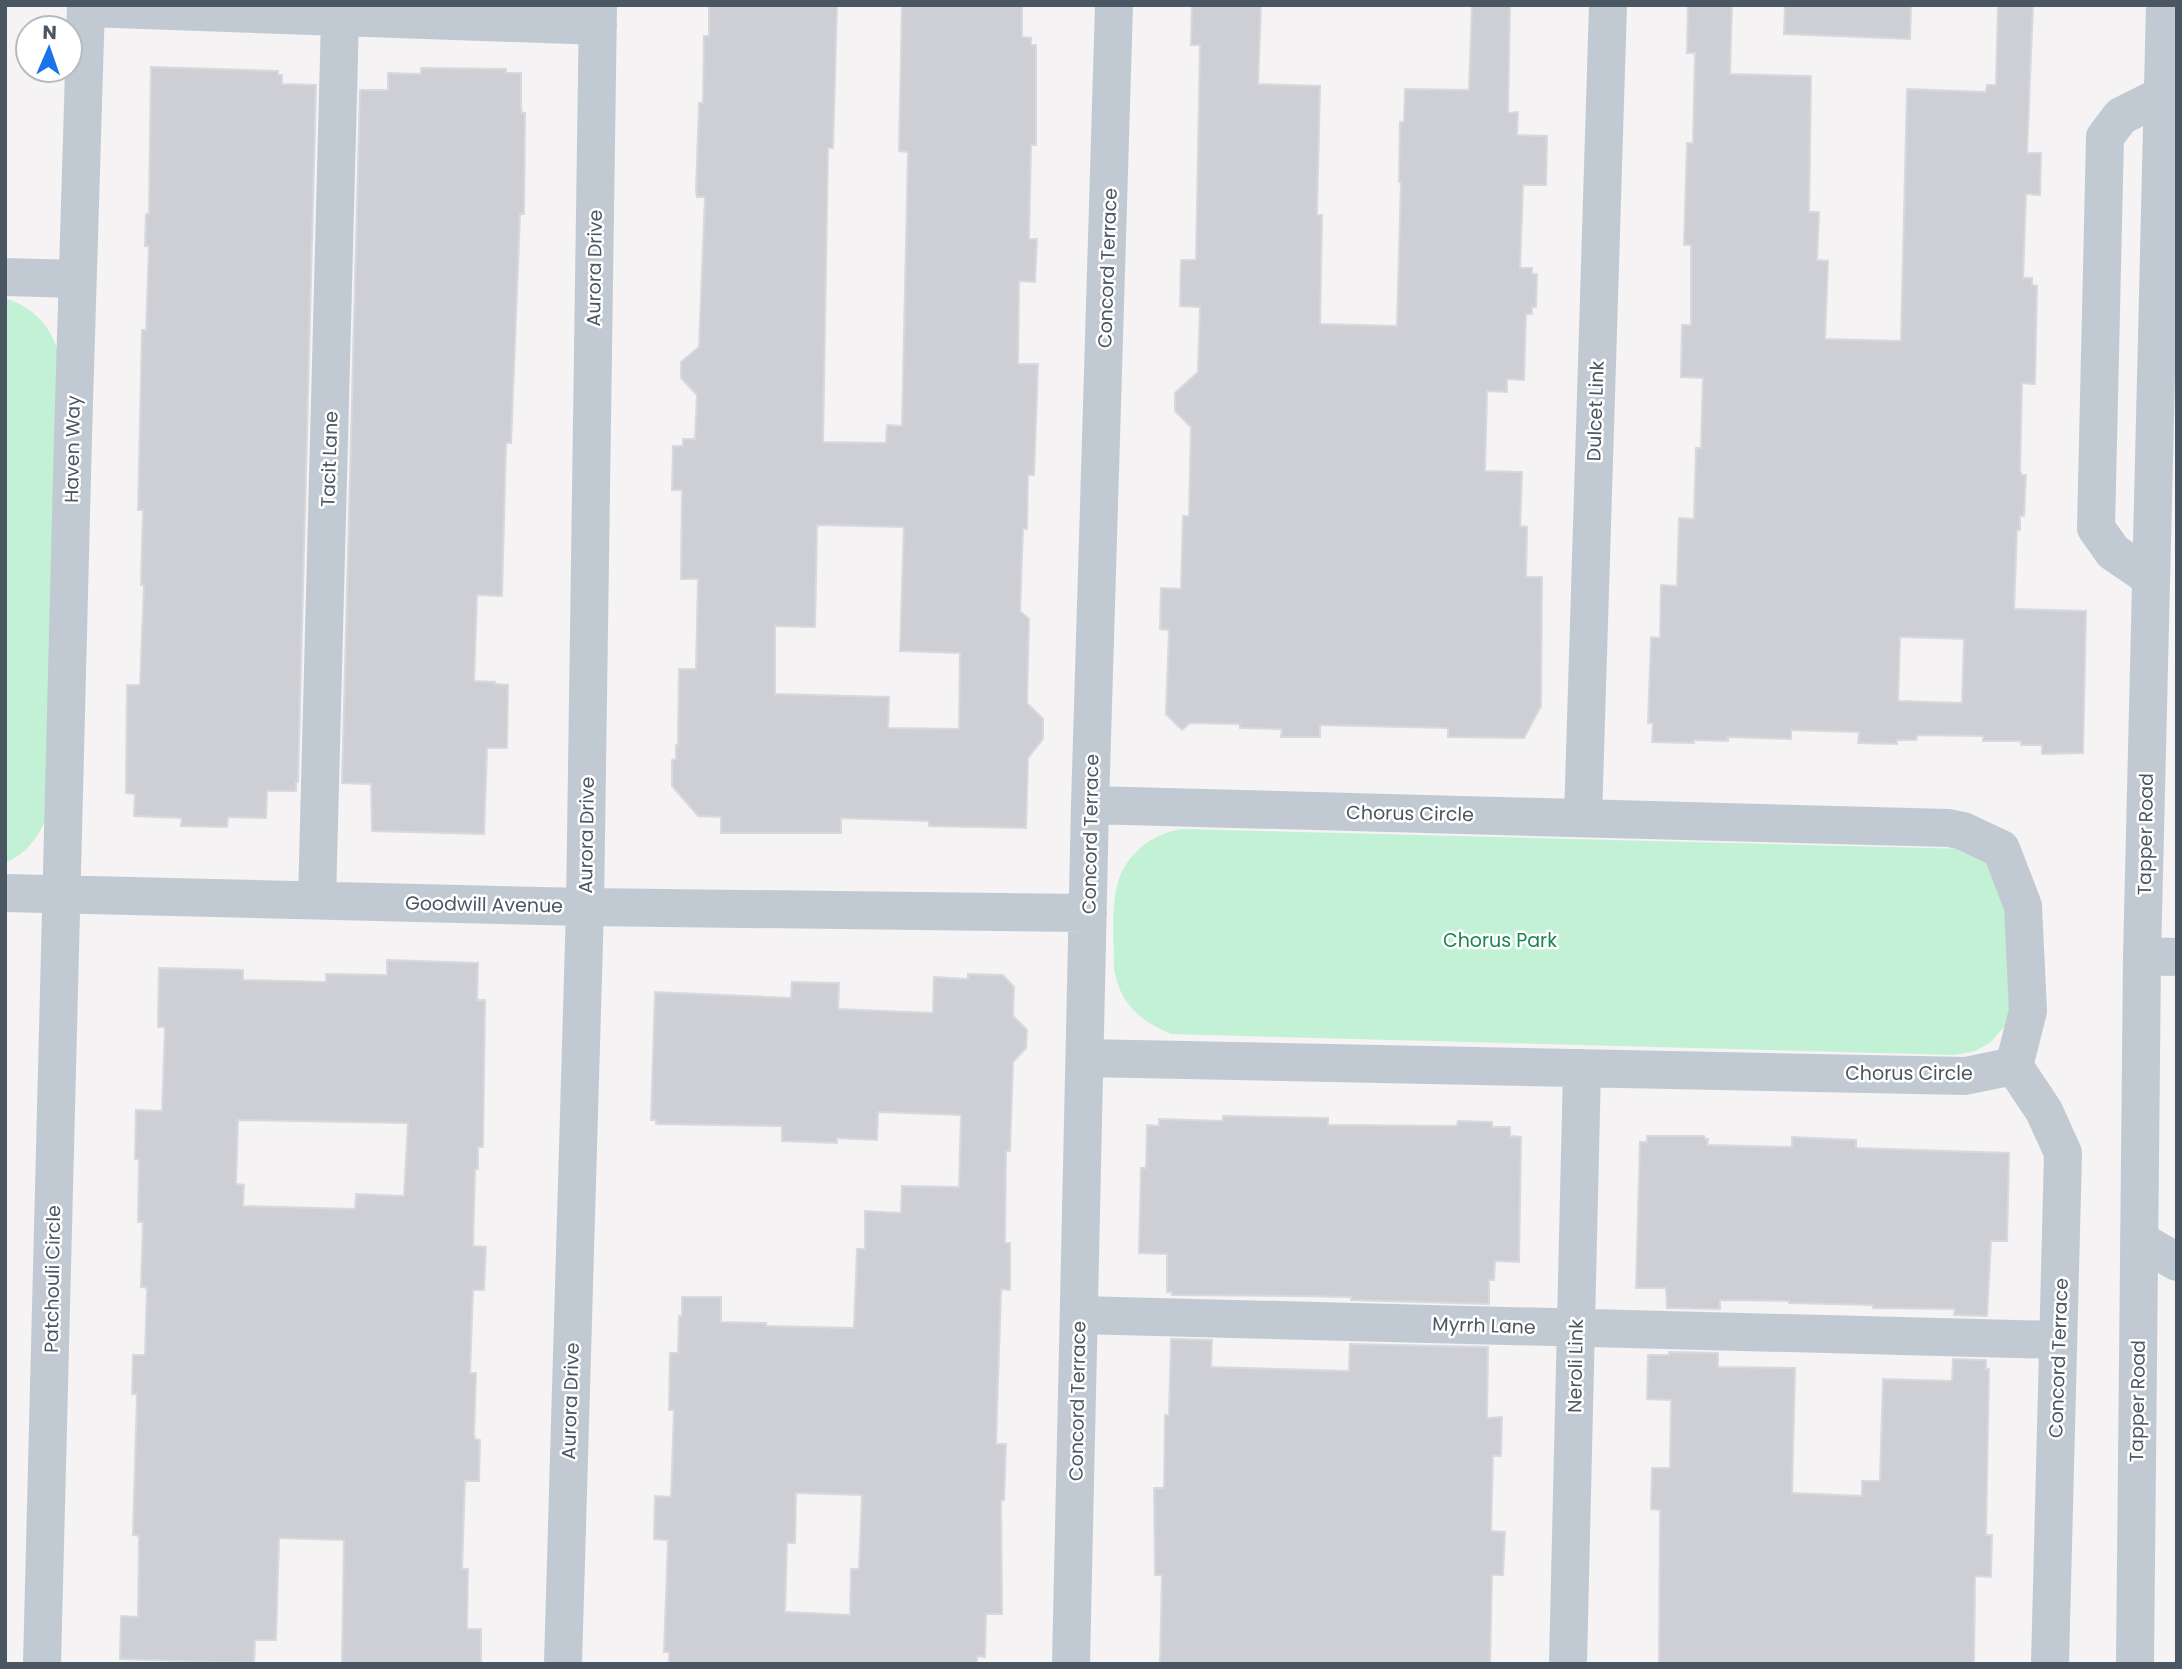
<svg xmlns="http://www.w3.org/2000/svg" width="2182" height="1669" font-family="Poppins,sans-serif">
<style>
.green{fill:#c3f1d5}
.building{fill:#cdcfd5;stroke:#d7d9de;stroke-width:2;fill-rule:evenodd}
.lines{fill:none;stroke-linecap:round;stroke-linejoin:round}
.minor{stroke:#c1cad2;stroke-width:38}
.labels{text-anchor:middle;stroke-width:5;stroke-linejoin:round;paint-order:stroke}
.street-label{font-size:19px;fill:#4a5661;stroke:#fff}
.park-label{font-size:19px;fill:#17864f;stroke:#fff}
</style>
<rect width="100%" height="100%" fill="#f5f3f3"/>
<!-- green -->
<path class="green" d="M5,298C35,308 50,326 60,355L48,815C38,837 28,853 5,863Z
M1183,829L1967,849L1984,856L2010,886L2013,1007L2005,1026L1991,1042L1975,1051L1955,1055L1171,1034C1140,1021 1119,1003 1114,968C1114,943 1111,910 1117,886C1124,855 1152,833 1183,829Z"/>
<!-- building -->
<path class="building" d="M709,5H837L833,148H828L823,442L886,443L887,425L902,426L908,152L899,151L902,5H1022V37L1031,38V45H1036V145H1031L1029,239H1037L1035,282L1019,281L1018,364H1038L1034,475H1028L1027,529H1023L1020,611L1029,619L1027,703L1043,719V739L1028,758L1026,828L929,826V821L841,818V833H721V817L698,816L672,786V760L676,759V745H678L679,669H696L698,579H681L682,490H672L673,446H683V439H695L697,395L681,378V362L699,347L705,197H697L696,192L699,103H703L704,36H709ZM817,525L904,527L900,651L960,653L959,729L888,728L889,697L775,694V626L815,627Z
M1192,5H1261L1258,84L1320,86L1317,215H1322L1320,324L1397,326L1401,182H1399L1400,122H1404L1405,89L1469,90L1472,5H1510L1508,113L1518,112L1517,135L1547,136L1546,185H1523L1520,268H1532V274H1537L1536,307H1532V314H1526L1524,380L1507,379V392L1487,391L1485,471L1522,472L1520,526L1527,527L1526,577H1542L1541,706L1524,738L1448,737V728L1320,725V737H1281L1282,729L1240,728V724L1190,723L1182,730L1166,714L1169,630L1160,629L1161,588L1181,589L1183,516H1189L1191,427L1175,411V393L1198,372L1200,307L1180,306L1181,260H1196L1200,45H1191Z
M1688,5H1732L1730,74L1811,76L1809,212H1819L1817,260L1828,261L1825,339L1901,341L1907,89L1986,92L1987,85H1996L1998,5H2033L2027,153H2041L2040,195L2026,194L2023,278H2032V285L2037,286L2035,384L2022,383L2020,470L2022,475H2026L2024,516H2020V530H2017L2014,609L2086,611L2083,753L2042,754V745H2021V741H1983V736L1917,735L1916,740H1897V744L1858,743L1859,732L1791,730V739L1728,737V741L1694,740V743L1652,742L1653,723H1648L1651,637L1660,638L1661,585L1677,586L1679,518L1694,519L1696,448H1701L1703,378L1681,377L1682,325H1691V245H1684L1687,143H1693L1695,53H1687ZM1900,637L1964,639L1962,703L1898,701Z
M1785,5H1911L1910,39L1784,34Z
M151,67L278,71V75H282V84L316,85L298,782H296V791H267L266,818L228,817L227,827L181,826L182,818L134,816L135,794L126,793L127,685H140L144,585H141L143,510H138L142,330H146L149,246H145L146,214H149Z
M421,68L506,69V73H521V108L522,113H525L524,214H520L511,443H506L502,596L477,595L474,681L495,682V684L508,685L507,748H487L484,834L372,831L371,784L342,783L360,90H388V73L421,74Z
M387,960L478,963L477,1000H485L483,1147H478V1169H475L473,1246L486,1247L484,1290H473L470,1373H476L474,1434L475,1439L480,1440L479,1481H465L462,1569H468L467,1629H481V1664H342L344,1540L279,1538L276,1640H255L254,1663L120,1659L121,1616L138,1617L139,1536L133,1535L137,1394H132L133,1355H145L147,1288L141,1287L143,1222H138L139,1159H135L136,1110L162,1111L165,1027H158L159,968L243,970V980L326,982V974L387,975ZM238,1120L408,1123L404,1196L356,1194L355,1209L243,1206L244,1185L236,1184Z
M968,974L1003,975L1014,987L1013,1016L1027,1030L1026,1048L1013,1062L1010,1151H1006L1005,1243H1010V1290L1001,1289L996,1444H1006L1004,1500H1001L1002,1614H986L985,1657L977,1656V1664H669V1652H664L668,1540L654,1539L655,1496L671,1497L674,1410H669L670,1353H678L679,1316H682V1297H721V1322L766,1323V1326L854,1328L857,1249H865V1211L901,1213L902,1186L959,1187L961,1115L878,1112L877,1140L837,1138V1143L782,1141V1126L656,1124V1120H651L655,992L791,998L792,982L839,983L838,1009L933,1013L934,977L968,979ZM796,1493L862,1495L859,1569H851L850,1615L785,1612L787,1543H795Z
M1223,1116L1328,1118V1125L1457,1126L1458,1121L1492,1122V1127H1510V1136L1521,1137L1519,1262L1495,1261L1494,1280H1489V1304L1351,1300V1297L1300,1296L1172,1295V1292H1167V1254L1139,1253L1141,1168H1146L1147,1125L1159,1126V1119L1223,1121Z
M1647,1136H1704L1705,1139H1708L1707,1145L1792,1147V1137L1856,1140V1148L2009,1153L2007,1241H1991L1987,1316L1954,1315L1955,1309L1873,1308V1305L1789,1303V1301L1720,1300V1309L1667,1308L1666,1288H1636L1640,1142H1647Z
M1171,1339L1212,1340L1211,1367L1349,1371L1350,1344L1488,1347L1487,1418L1502,1417L1501,1456H1493L1491,1531L1505,1532L1503,1575H1492L1490,1664H1160L1162,1575H1155L1154,1488H1164L1165,1415H1169Z
M1669,1352L1718,1353V1367L1795,1368L1792,1493L1862,1496V1481H1880L1883,1379L1952,1381L1953,1359L1986,1360V1369H1989L1986,1535H1992L1991,1577L1975,1576L1974,1664H1659L1660,1510L1651,1509L1652,1468H1670L1671,1400L1647,1399L1648,1355H1669Z"/>
<g class="lines">
<!-- minor -->
<path class="minor" d="M86,8L598,26
M5,277L77,279
M2151,578L2113,552L2096,528L2105,137L2121,116L2163,95
M1583,818L1608,5
M5,893L585,907L1088,913
M317,900L340,18
M2142,956L2177,957
M1085,1058L1965,1076L2014,1066L2028,1011L2023,906L2001,849L1963,831L1949,828L1090,805
M2014,1066L2044,1111L2063,1153L2050,1664
M2139,1240L2177,1262
M1079,1315L2058,1340
M42,1664L73,436L86,5
M563,1664L585,907L598,5
M1071,1664L1090,805L1114,5
M1568,1664L1582,1068
M2135,1664L2142,956L2165,5"/>
</g>
<g class="labels">
<!-- street labels -->
<g class="street-label">
<text transform="translate(594 268) rotate(-89)" y="7">Aurora Drive</text>
<text transform="translate(1107 268) rotate(-88)" y="7">Concord Terrace</text>
<text transform="translate(1595 411) rotate(-88)" y="7">Dulcet Link</text>
<text transform="translate(72 449) rotate(-89)" y="7">Haven Way</text>
<text transform="translate(329 459) rotate(-88)" y="7">Tacit Lane</text>
<text transform="translate(1410 813) rotate(1)" y="7">Chorus Circle</text>
<text transform="translate(1090 834) rotate(-89)" y="7">Concord Terrace</text>
<text transform="translate(2145 834) rotate(-89)" y="7">Tapper Road</text>
<text transform="translate(586 835) rotate(-89)" y="7">Aurora Drive</text>
<text transform="translate(484 904) rotate(1)" y="7">Goodwill Avenue</text>
<text x="1909" y="1080">Chorus Circle</text>
<text transform="translate(52 1279) rotate(-89)" y="7">Patchouli Circle</text>
<text transform="translate(1484 1325) rotate(2)" y="7">Myrrh Lane</text>
<text transform="translate(2058 1358) rotate(-88)" y="7">Concord Terrace</text>
<text transform="translate(1575 1366) rotate(-89)" y="7">Neroli Link</text>
<text transform="translate(570 1401) rotate(-88)" y="7">Aurora Drive</text>
<text transform="translate(1077 1401) rotate(-89)" y="7">Concord Terrace</text>
<text transform="translate(2137 1401) rotate(-89)" y="7">Tapper Road</text>
</g>
<!-- park labels -->
<g class="park-label">
<text x="1500" y="947">Chorus Park</text>
</g>
</g>
<!-- border -->
<rect width="2182" height="1669" fill="none" stroke="#4a5661" stroke-width="14"/>
<!-- north arrow -->
<g transform="translate(49 49) rotate(2)"><circle r="33" fill="#ffffff" stroke="#b7bbc0" stroke-width="2"/>
<path d="M0-5L12 26L0 18L-12 26Z" fill="#1a73e8"/>
<text y="-10" font-size="19" font-weight="bold" text-anchor="middle" fill="#4a5661">N</text>
</g>
</svg>
